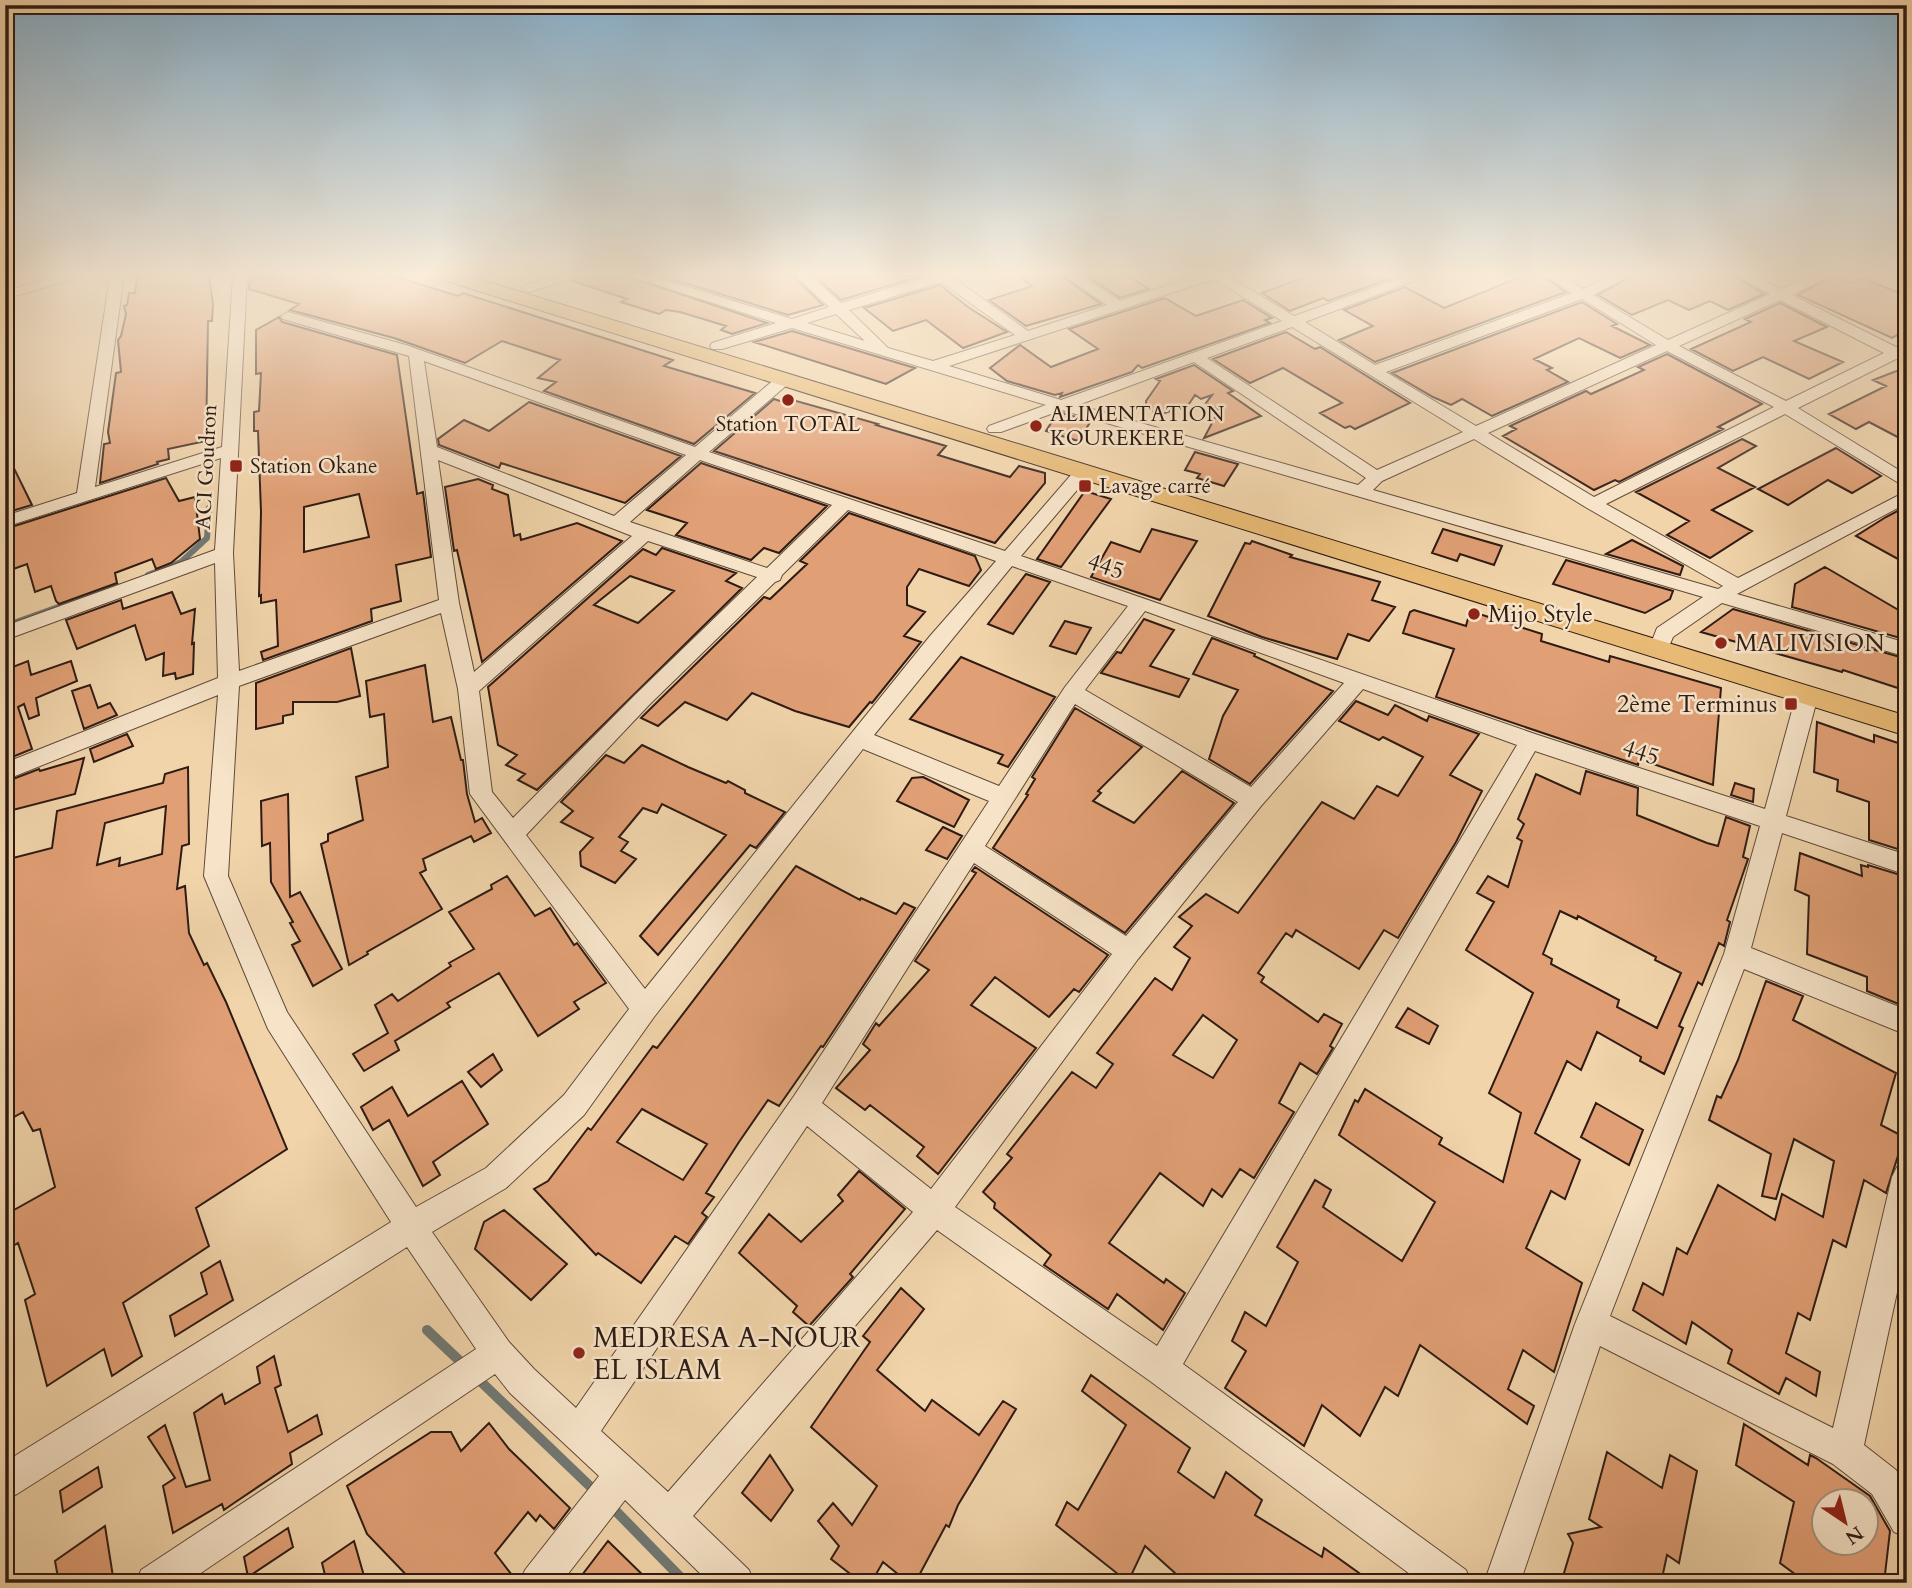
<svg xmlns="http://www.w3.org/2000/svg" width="1912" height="1588" font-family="Cardo,serif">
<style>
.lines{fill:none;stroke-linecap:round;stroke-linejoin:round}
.stream-far1{stroke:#717873;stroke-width:6}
.stream{stroke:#717873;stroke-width:10}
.building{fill:#e19f75;stroke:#2e1b14;stroke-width:2;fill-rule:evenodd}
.minor-casing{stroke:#5f493a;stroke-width:2}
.major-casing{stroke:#2e1b14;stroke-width:2}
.minor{fill:#f6e3c8;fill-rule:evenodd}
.major{fill:#e8ba75;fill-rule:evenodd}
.poi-dot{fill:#8f2418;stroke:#f6e3c8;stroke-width:2.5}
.labels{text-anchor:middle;stroke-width:5;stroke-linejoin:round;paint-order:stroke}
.far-poi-label{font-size:21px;fill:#2e1b14;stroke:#f6e3c8;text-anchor:start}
.far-street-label{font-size:21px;fill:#2e1b14;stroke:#f6e3c8}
.street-label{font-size:24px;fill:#2e1b14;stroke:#f6e3c8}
.poi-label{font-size:24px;fill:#2e1b14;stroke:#f6e3c8;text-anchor:start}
.near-poi-label{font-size:28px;fill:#2e1b14;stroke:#f6e3c8;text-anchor:start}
</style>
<rect width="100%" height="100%" fill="#f1d4aa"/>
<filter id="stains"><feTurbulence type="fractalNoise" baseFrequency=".00286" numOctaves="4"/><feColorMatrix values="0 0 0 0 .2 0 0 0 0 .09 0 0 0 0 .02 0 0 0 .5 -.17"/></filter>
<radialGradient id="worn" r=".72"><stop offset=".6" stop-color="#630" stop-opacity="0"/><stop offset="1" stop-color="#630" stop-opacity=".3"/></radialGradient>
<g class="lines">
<!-- stream-far1 -->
<path class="stream-far1" d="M148,575L181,562L207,538L209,508
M5,626L117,586"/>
<!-- stream -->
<path class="stream" d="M427,1330L465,1366
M476,1377L596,1492
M610,1505L686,1583"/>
</g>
<!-- building -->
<path class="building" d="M137,276H209L213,304L212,321H208L206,441L168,449L169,459L157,462L158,464L100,483L104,444L110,443L108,432L116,373L121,372L118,340L121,336L126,314L124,306L127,305L129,293H135Z
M250,276H393L458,296L463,293L673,360L664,366L755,393L694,444L544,391L556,382L538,378L560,360L502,341L465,363L394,338L290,310L299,304L249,289Z
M584,276H627L767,323L732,334L721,330L726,326L680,312L666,310L659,314L621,302L627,299L573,281Z
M662,276H793L823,305L788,315Z
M815,276H921L841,300Z
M1018,276H1062L1101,304L1026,326L989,300L1032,286Z
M1087,276H1128L1149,289L1120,298Z
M1308,276H1383L1389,279L1328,301L1323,298L1290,311L1262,293Z
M1523,276H1543L1566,292L1375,362L1339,340L1373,326L1344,310L1405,287L1444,308Z
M1632,276H1734L1764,294L1728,310L1710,301L1689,310L1668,300L1632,315L1598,295Z
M1832,276L1852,283L1862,278L1907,296V330L1892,338L1798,295Z
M940,285L968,307L1007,332L963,348L926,320L893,331L864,308Z
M1165,298L1196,316L1243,300L1272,318L1265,320L1270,323L1142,368L1138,365L1132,372L1060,397L1062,393L1055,395L1007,381L990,368L1020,345L1051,367L1098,349L1069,329Z
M1582,302L1617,324L1612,326L1650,345L1620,358L1579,338L1534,359L1552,368L1547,370L1568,382L1492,416L1462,399L1451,405L1433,397L1392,373Z
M1780,303L1827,327L1794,341L1843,362L1809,379L1763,357L1733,371L1691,349L1751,322L1745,319Z
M279,317L282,322L397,355L417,494L423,492L431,557L396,565L401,601L371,609L372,621L263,660L261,652L278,646L276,600L261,603V595L259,596L261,512L258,431H254V412L259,411L261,373L256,374V330ZM359,494L369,537L304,552V507Z
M792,331L915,368L886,384L754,342Z
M1286,332L1315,349L1320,347L1410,403L1355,429L1350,426L1345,428L1320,413L1342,403L1283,368L1250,383L1213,359Z
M1667,354L1762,404L1718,427L1723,429L1619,482L1615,480L1594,490L1503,436L1516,429L1510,426L1586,391L1591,394L1644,370L1638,367Z
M1194,365L1233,391L1228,393L1261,416L1204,438L1219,410L1206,403L1212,395L1201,399L1195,395L1189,404L1160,415L1146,408V401L1160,381L1156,379Z
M1907,367V442L1869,422L1856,429L1829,414L1886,386L1873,380Z
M774,399L789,404L793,400L878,424L876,425L946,446L938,455L1010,477L1019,466L1045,473V483L995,543L714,451Z
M529,402L681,456L625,503L501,463L499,468L439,445L438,439L464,420L489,431Z
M1062,413L1091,421L1078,441L1046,431L1056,415Z
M1742,439L1756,446L1718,468L1755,487L1712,510L1752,531L1710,558L1667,535L1689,521L1636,492Z
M1836,448L1881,476L1852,493L1828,480L1788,505L1758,489Z
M5,450L32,505L5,513Z
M1195,452L1238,464L1224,486L1197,478L1200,474L1185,470Z
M701,463L827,506L779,553L764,548L751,560L676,535L687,523L647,510Z
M166,478L179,501L195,497L200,539L171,563L156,569L152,559L115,573L117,583L59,604L56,601L51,586L35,592L27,564L5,572V529Z
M478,479L493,485L492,489L508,495L514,536L520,534L521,540L577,523L622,541L482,662L457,550L454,551L445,487Z
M1085,491L1111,499L1061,567L1037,559Z
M1907,506V564L1856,536L1886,517Z
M849,513L975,556L981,570L969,586L919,569L907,587V605L925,612L904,636L921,642L872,703L870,702L849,727L795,711L752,693L727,720L685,702L658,726L641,718L764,597L770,599L807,564L800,561Z
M1152,529L1197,541L1160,600L1091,577L1111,542L1140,552Z
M1443,529L1502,546L1494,565L1460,554L1457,561L1432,553Z
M1632,540L1683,566L1680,575L1606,554Z
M1252,541L1292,555L1290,557L1380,582L1372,600L1395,607L1369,641L1348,634L1337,659L1262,637L1208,616L1245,543L1250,544Z
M662,548L736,573L726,581L742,588L537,790L518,780L525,774L506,765L517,755L498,745L488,687L643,549L656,555ZM630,576L674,591L638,623L594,605Z
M1566,560L1673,591L1670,599L1645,613L1553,584Z
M1825,567L1907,615V640L1792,607L1795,584Z
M1026,574L1050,582L1013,634L988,624Z
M172,592L181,614L195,609L192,644L194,643L193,674L176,679L175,673L163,676L164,653L146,660L135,625L77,649L66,620L121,600L123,609Z
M1733,609L1907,659V691L1843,670L1842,672L1701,632Z
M1414,610L1466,626L1470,611L1542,634L1541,641L1609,662L1610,656L1721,688L1713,785L1639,759L1638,765L1436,697L1454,649L1403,633L1410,612Z
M1144,619L1174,630L1150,666L1189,679L1179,697L1101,673L1117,652L1121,653Z
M1065,621L1091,628L1076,654L1050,646Z
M1212,638L1255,654L1254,656L1333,691L1250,784L1209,759L1223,716L1238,690L1193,674Z
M351,648L360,696L337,702H293V714L283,716V723L256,729V683Z
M961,657L1055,697L1008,767L998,763L1003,755L910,719Z
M28,661L31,675L71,661L77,681L36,698L39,715L29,719L24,704L18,707L32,749L5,760V678L12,675L10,668Z
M425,665L433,722L451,717L461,760H463L467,794L475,822L482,818L491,833L474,842L471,836L423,859L426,870L420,873L442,909L367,952L368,954L349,965L321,844L328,841V834L363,820L356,777L388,767L384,714L370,717L366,681Z
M90,685L98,708L110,703L117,715L84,729L72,691Z
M1356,701L1388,715L1395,705L1427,721L1429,716L1479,734L1450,775L1482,791L1456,842L1398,938L1384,930L1359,969L1296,930L1292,937L1286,933L1258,973L1264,977L1261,982L1318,1022L1324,1014L1342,1024L1330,1046L1333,1048L1317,1074L1300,1063L1279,1103L1294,1112L1254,1178L1240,1169L1222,1197L1212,1189L1203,1206L1160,1173L1109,1243L1164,1283L1166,1279L1185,1293L1163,1330L1117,1294L1108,1309L1044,1265L1051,1255L994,1208L995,1203L983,1192L1012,1158L1007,1154L1072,1072L1096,1088L1113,1064L1097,1053L1155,978L1172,990L1190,958L1174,947L1192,926L1179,917L1206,894L1238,913L1322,802L1354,819L1377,786L1398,796L1423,757L1383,737L1379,740L1339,721ZM1203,1015L1237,1040L1213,1078L1173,1055Z
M1075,708L1142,747L1098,791L1101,793L1093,801L1134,823L1182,771L1234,803L1125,933L993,848L1028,795L1026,794L1035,779L1032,777Z
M1817,722L1874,742V735L1907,746V852L1869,840V802L1837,791L1838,780L1814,772Z
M127,734L133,746L94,762L90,749Z
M642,745L688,767L726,783L728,781L745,790V793L785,812L756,848L750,845L658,955L640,936L726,835L662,804L657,813L643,808L619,837L628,842L621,851L636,859L615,883L581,866L580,852L593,838L561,822L573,811L561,802L606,755L624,763Z
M84,758L75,794L5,812V782L39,769L40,771Z
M188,767L189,844L182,846L177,889L185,886L189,933L204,965L207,963L226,1002L287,1149L196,1208L209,1246L123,1303L142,1356L112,1376L104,1349L47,1386L25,1300L35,1294L18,1243L5,1251V1215L55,1187L40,1129L33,1131L23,1112L5,1122V860L52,848L57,811L163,783L165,774ZM166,806L162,854L119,866L120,858L97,865L105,823Z
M1586,771L1638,788L1637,815L1707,843L1718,846L1726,817L1750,826L1743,857L1748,859L1727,920L1730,922L1724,946L1719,943L1702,985L1698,982L1679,1026L1683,1028L1664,1074L1640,1061L1641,1057L1597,1032L1581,1070L1567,1061L1535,1133L1580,1160L1565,1199L1551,1191L1526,1248L1582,1283L1554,1372L1523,1350L1508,1389L1534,1406L1527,1424L1420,1345L1398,1396L1385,1387L1360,1436L1322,1405L1304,1446L1225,1388L1246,1351L1232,1341L1245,1312L1266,1326L1298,1262L1277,1247L1315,1180L1331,1190L1323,1207L1402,1261L1435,1202L1339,1135L1355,1100L1358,1102L1365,1089L1442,1138L1439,1144L1503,1182L1521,1113L1489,1093L1533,993L1466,950L1494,902L1477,893L1488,876L1508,887L1522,841L1517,838L1524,824L1518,819L1536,774L1580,794ZM1560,911L1577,919L1578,916L1656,957L1655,960L1681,973L1657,1028L1617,1007L1619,1000L1551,964L1552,959L1543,954Z
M923,777L969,800L954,827L897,801L912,778Z
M1735,783L1754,789L1753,802L1731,795Z
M288,794L290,897L300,892L342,969L313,986L292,945L300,941L290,923L293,922L271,882L270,843L262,846L261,801Z
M943,827L962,836L947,859L926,850Z
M1800,853L1862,876L1861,865L1868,867V865L1907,877V998L1901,995V1005L1867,991V977L1807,954L1809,896L1795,890Z
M796,866L860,900L861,898L896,914L904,903L915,908L823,1047L821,1046L779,1106L768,1100L739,1142L706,1193L714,1197L702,1213L707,1217L688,1244L675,1236L641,1283L598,1253L596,1255L534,1189L548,1181L588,1128L591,1130L653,1046L657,1048ZM642,1109L707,1144L683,1180L617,1142Z
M975,867L1108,955L1079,992L1074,989L1049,1017L995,977L971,1005L1036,1048L938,1174L917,1156L924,1147L870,1105L865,1110L836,1088L870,1050L863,1044L876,1023L879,1026L929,970L915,961L976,873L972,871Z
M507,876L535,916L550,908L574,945L577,943L606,983L574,1002L579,1009L538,1036L499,973L447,1003L450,1007L395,1041L399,1050L364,1071L353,1054L388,1033L375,1005L392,994L398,1001L451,966L449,963L474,949L449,912L492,889L491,885Z
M1766,981L1803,996L1793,1020L1896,1073L1881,1125L1904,1137L1886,1193L1864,1180L1846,1247L1833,1240L1810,1320L1798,1313L1786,1353L1820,1372L1816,1396L1786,1378L1779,1394L1728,1363L1732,1350L1692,1322L1686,1344L1633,1310L1643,1283L1663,1295L1677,1248L1687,1254L1718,1185L1775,1220L1782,1194L1823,1217L1834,1161L1794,1139L1776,1199L1762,1196L1771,1154L1709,1120L1717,1096L1721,1098L1738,1060Z
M1408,1008L1438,1026L1429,1044L1396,1027Z
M493,1054L502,1070L481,1087L468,1072Z
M462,1081L488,1124L433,1162L440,1175L423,1186L389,1120L373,1130L361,1107L392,1087L408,1116Z
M1596,1103L1643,1130L1629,1165L1581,1137Z
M859,1171L905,1209L850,1274L853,1277L809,1326L793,1312L797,1306L739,1253L769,1214L801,1242L843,1201L838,1195Z
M504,1210L567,1264L531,1300L475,1249L484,1222Z
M220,1261L233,1300L175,1336L170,1316L207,1294L201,1273Z
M901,1288L924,1309L877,1370L925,1411L932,1400L979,1435L1003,1401L1016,1409L958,1505L949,1527L946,1525L915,1583H909L883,1562L871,1583H862L831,1559L839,1546L818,1521L833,1503L852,1525L877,1486L811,1427L870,1342L863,1336Z
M274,1356L281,1385L275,1388L288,1432L317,1415L322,1434L290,1453L292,1464L234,1503L224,1510L222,1504L173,1533L163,1486L175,1478L148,1437L165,1425L186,1487L210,1480L194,1413L222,1394L225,1404L260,1383L257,1367Z
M1091,1375L1190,1448L1178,1472L1214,1498L1226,1472L1262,1500L1255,1515L1322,1557L1324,1548L1373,1583H1186L1145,1546L1128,1582L1056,1525L1067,1502L1078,1510L1126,1425L1082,1391Z
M489,1423L509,1449L570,1508L554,1529L540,1515L536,1521L528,1512L495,1553L518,1583H414L367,1534L347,1486L431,1432H451L461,1451Z
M1744,1424L1808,1465L1810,1455L1816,1458L1870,1496L1890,1531L1884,1583H1807L1780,1563L1794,1502L1736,1465ZM1824,1501H1866V1543H1824Z
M1607,1452L1662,1488L1670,1455L1697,1471L1679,1563L1667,1555L1661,1583H1561L1573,1543L1568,1534L1601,1527L1589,1519Z
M770,1455L793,1490L771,1521L742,1493Z
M98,1467L102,1487L63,1512L60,1491Z
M105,1526L114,1583H59L55,1561Z
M288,1528L293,1547L248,1577L244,1557Z
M354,1541L366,1583H327L322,1563Z
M608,1541L651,1583H576Z"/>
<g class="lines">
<defs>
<path id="minor" d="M59,276H83L5,299V291Z
M102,276H118L123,282L95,487L222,447L233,276H247L233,553L239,671L439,600L409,356L283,319L281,316L288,312L406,345L695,447L776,378H788L790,381L788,384L709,452L1005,551L1077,468H1089L1092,472L1089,476L1021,556L1538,735L1765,809L1796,696L1800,691L1807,688L1814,691L1818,696L1786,816L1907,855V875L1782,833L1751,948L1907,1010V1035L1744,969L1610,1316L1833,1428L1892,1177L1897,1167L1907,1162V1246L1864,1445L1896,1470L1907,1486V1537L1894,1532L1872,1494L1833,1464L1600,1346L1520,1583H1484L1575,1324L1724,954L1760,826L1535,751L1183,1364L1466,1570L1471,1583H1422L1150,1381L937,1230L693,1516L749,1570L754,1583H710L625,1500L561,1583H520L525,1570L599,1476L510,1393L495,1374L186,1583H136L141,1570L476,1349L407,1247L17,1494L5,1499V1462L391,1222L268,1029L204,876L218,695L5,780V763L218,678L215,563L5,640V626L215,550L221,458L5,527V516L77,493L109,283ZM424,361L686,455L614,516L437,447ZM438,460L632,536L474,672L459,603ZM700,460L832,505L767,568L630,522ZM848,510L996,561L930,636L645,989L526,835L649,705L775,582L780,580L782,575ZM648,541L757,577L635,695L513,818L492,792L479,691ZM1012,566L1128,606L1065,687L999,786L874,735ZM1145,611L1344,683L1251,787L1085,690ZM441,613L458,689L470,794L629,1009L564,1095L486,1168L416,1207L287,1012L228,876L239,686ZM1363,689L1517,745L1157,1346L955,1207L1138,959L1261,806ZM1075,704L1238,802L1126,936L985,846ZM863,749L989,801L794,1096L576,1408L534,1369L509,1342L432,1232L506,1188L584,1115L654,1017ZM974,863L1112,954L931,1189L822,1103ZM807,1126L913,1212L668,1492L601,1431Z
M558,276H582L529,292L522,288L524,285Z
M629,276H652L792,319L829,307L796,276H811L841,303L931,276H951L1028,331L1107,305L1065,276H1082L1120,301L1196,276H1228L1294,316L1406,276H1427L1305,322L1375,365L1572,293L1546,276H1563L1583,289L1610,276H1629L1593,295L1668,340L1770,294L1737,276H1755L1781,289L1810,276H1829L1792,295L1896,347L1907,343V361L1896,359L1798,408L1907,475V488L1785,414L1606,504L1738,578L1907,491V503L1737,594L1907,643V657L1722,603L1673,637L1665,656H1651L1648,651L1657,628L1703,597L1062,410L1001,432H989L987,429L989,426L1046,405L792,328L722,349H712L710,346L712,343L776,323ZM1214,279L1282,321L1061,400L949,366ZM941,282L1015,335L933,361L888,348L849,310ZM1582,299L1656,345L1476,426L1386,372ZM1780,300L1884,353L1786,401L1679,346ZM836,314L865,341L807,323ZM1292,327L1463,432L1377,470L1207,358ZM1667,351L1774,407L1594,497L1488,433ZM1194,362L1366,478L1358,485L1078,405ZM1474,439L1587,508L1723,586L1718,589L1373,490L1382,481Z"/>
<path id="major" d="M440,276H469L1907,716V736L443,280Z"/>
</defs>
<!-- minor casing -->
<use href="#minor" class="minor-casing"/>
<!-- major casing -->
<use href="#major" class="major-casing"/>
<!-- minor -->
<use href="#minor" class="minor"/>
<!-- major -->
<use href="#major" class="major"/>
</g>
<!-- sky -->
<linearGradient id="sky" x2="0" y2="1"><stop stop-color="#8ab5d3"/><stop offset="0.55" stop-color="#f9ecd9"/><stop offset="1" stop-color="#f9ecd9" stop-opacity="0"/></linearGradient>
<rect width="1912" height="499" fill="url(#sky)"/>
<!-- markers -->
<g class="poi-dot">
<circle cx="788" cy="400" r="7"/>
<circle cx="1036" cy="426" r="7"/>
<rect x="229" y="459" width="14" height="14" rx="3.5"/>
<rect x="1078" y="479" width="14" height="14" rx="3.5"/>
<circle cx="1474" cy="614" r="7"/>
<circle cx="1721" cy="643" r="7"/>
<rect x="1784" y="697" width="14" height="14" rx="3.5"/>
<circle cx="579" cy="1353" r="7"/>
</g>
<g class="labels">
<!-- far-poi labels -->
<g class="far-poi-label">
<text x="1050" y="421">ALIMENTATION<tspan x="1050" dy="24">KOUREKERE</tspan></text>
<text x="788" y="431" text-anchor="middle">Station TOTAL</text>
<text x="250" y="473">Station Okane</text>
<text x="1099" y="493">Lavage carré</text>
</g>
<!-- far-street labels -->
<g class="far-street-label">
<text transform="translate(206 467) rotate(-87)" y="7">ACI Goudron</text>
</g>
<!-- street labels -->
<g class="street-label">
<text transform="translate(1106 566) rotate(19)" y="8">445</text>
<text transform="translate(1641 752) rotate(18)" y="8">445</text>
</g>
<!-- poi labels -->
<g class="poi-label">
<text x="1488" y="622">Mijo Style</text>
<text x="1735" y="651">MALIVISION</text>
<text x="1777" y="712" text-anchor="end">2ème Terminus</text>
</g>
<!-- near-poi labels -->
<g class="near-poi-label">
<text x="593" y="1347">MEDRESA A-NOUR<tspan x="593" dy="32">EL ISLAM</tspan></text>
</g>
</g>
<!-- margin -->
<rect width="1912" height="1588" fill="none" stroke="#f1d4aa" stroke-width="28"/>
<rect x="7" y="7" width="1898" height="1574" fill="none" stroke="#2e1b14" stroke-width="3.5"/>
<rect x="14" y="14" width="1884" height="1560" fill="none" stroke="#2e1b14" stroke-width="2"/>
<!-- north arrow -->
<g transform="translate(1845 1522) rotate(145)"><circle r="33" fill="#f6e3c8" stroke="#a69380" stroke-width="2"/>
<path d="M0-5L12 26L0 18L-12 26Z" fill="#8f2418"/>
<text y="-10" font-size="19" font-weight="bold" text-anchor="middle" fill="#2e1b14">N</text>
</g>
<rect width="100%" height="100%" filter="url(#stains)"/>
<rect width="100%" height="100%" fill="url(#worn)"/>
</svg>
